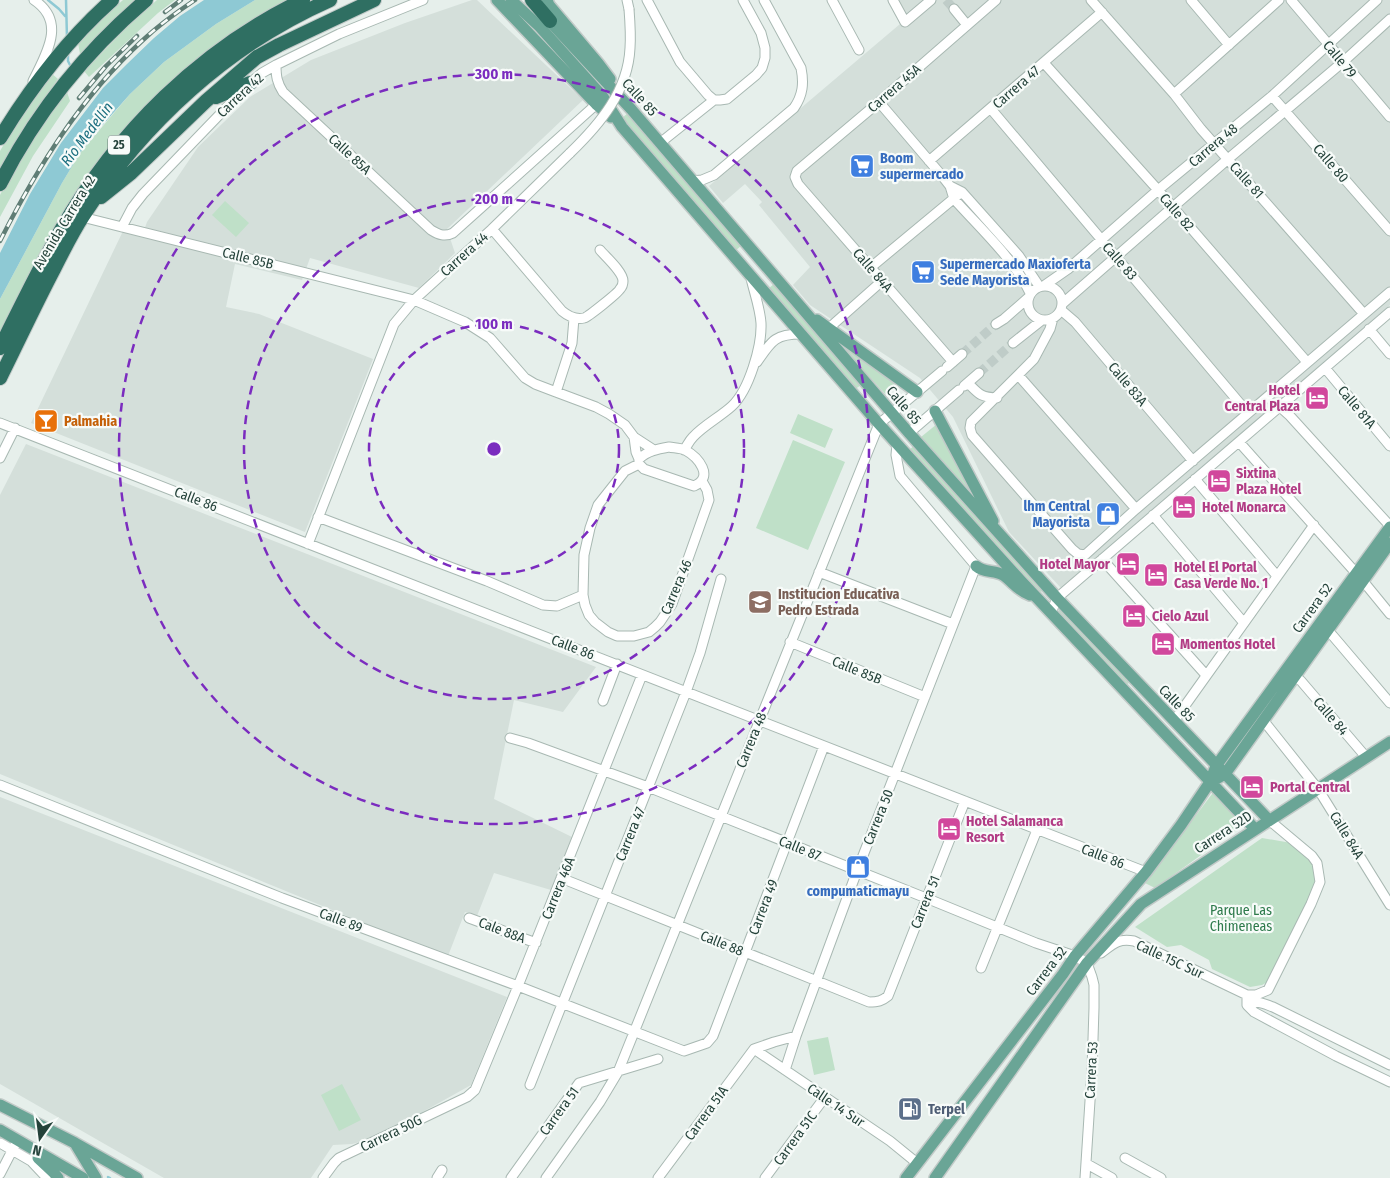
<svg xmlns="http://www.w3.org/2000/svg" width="1390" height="1178" font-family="'Fira Sans Condensed',sans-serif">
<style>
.built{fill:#d4dfda}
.green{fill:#bfe0c8}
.water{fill:#8ec9d4}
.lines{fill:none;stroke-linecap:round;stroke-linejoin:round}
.stream{stroke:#8ec9d4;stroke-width:2.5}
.minor-tunnel{stroke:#bfccc8;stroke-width:9;stroke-dasharray:9 4.5;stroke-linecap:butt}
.minor-casing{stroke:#a8b8b2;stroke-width:11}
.major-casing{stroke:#c2cac8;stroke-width:14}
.highway-casing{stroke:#c2cac8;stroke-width:16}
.minor{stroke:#fff;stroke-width:9}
.major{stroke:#6aa596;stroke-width:11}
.highway{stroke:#2f6f62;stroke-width:14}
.rail-casing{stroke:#5f7d75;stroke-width:4.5}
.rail{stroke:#f7fbf9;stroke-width:2.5;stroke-dasharray:8;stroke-linecap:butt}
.minor-bridge-casing{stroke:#a8b8b2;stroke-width:11;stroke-linecap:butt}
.minor-bridge{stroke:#fff;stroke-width:9}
.ring{fill:none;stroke:#7b2cbf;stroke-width:2.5;stroke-dasharray:9 6}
.labels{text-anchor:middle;stroke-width:4.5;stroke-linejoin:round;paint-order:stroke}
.shield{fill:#f7fbf9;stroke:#637a73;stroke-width:1}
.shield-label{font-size:12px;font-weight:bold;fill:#24423a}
.street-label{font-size:14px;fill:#24423a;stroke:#f7fbf9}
.shop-label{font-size:14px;font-weight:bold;fill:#366cbe;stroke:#f7fbf9;text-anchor:start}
.hotel-label{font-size:14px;font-weight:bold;fill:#b23c85;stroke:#f7fbf9;text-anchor:start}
.food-label{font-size:14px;font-weight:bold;fill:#c56008;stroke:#f7fbf9;text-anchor:start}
.education-label{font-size:14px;font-weight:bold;fill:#785e54;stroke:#f7fbf9;text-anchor:start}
.park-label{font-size:14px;fill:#2d7a4b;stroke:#f7fbf9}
.service-label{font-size:14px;font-weight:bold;fill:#4e5e75;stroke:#f7fbf9;text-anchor:start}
.water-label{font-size:15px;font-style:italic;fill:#1c6f80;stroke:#f7fbf9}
.centre{fill:#7b2cbf;stroke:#f7fbf9;stroke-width:2.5}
.ring-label{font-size:15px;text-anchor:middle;font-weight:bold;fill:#7b2cbf;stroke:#f7fbf9;stroke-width:4.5;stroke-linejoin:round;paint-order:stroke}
</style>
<rect width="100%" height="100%" fill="#e6efeb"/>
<!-- built -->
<path class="built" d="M472,0H477L583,100L447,229L455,253L419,288L310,258L302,280L235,264L226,307L259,314L373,359L305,532L31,423L123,231L142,236L147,222L198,147L250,97L311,60L405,23Z
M887,0H1390V305L1061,588L1009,532L953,417L920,378L810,305L793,285L810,267L759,205L762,202L745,184L723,203L709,186L900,24Z
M26,444L596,667L563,712L514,700L494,799L572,837L551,890L494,873L477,916L465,912L448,956L364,923L0,774V495Z
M0,797L507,997L471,1085L376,1138L352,1144L333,1145L311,1178H164L0,1084Z"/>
<!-- green -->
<path class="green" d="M123,0H138L116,18L80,54L78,43L98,22Z
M157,0H175L158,13L89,77L84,71L131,23Z
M255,0H293L181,73L0,338V299L62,183L80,153L130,94L164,62L216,24Z
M51,73L58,79L27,124L0,171V151L18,120Z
M66,89L70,101L33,156L0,217V195L15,166Z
M628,113L741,246L735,251L622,118Z
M225,201L249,223L236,237L212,215Z
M775,283L861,385L854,390L768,289Z
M830,333L897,385L886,395Z
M798,414L833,429L825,448L790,433Z
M937,424L977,503L921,437Z
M793,440L845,462L808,550L756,528Z
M915,445L1046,591L1035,592L909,450Z
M1059,606L1130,682L1124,687L1059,617Z
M1215,790L1246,823L1155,888L1145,883Z
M1262,838L1297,844L1313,861L1317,872L1316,883L1271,980L1262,985L1250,987L1212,969L1209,960L1181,945L1167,947L1135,927Z
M828,1037L835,1070L814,1075L807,1041Z
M342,1084L361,1120L339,1131L321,1095Z"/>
<!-- water -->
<path class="water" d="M204,0H255L216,24L164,62L130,94L101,127L80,153L62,183L0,299V253L30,194L61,143L103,88L127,64L154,38L180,16Z"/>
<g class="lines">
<!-- stream -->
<path class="stream" d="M48,0L59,9L65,16
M66,0L67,38
M68,53V61L71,67
M108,1177L110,1178"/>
<!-- minor-tunnel -->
<path class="minor-tunnel" d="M946,0L954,9
M962,354L996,324
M979,373L1013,343"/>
<defs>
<path id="minor" d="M627,0L629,9
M647,0L680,62L708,95L714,100H720L727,99L756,75L762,68L765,58V48L761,33L743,0
M832,0L859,50
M893,0L905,22L931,0
M1091,0L1174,94L1201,129L1364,314
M1191,0L1229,45
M1291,0L1390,117
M954,9L967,25
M1044,63L1158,190L1307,362
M276,65C276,76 277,83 283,92L431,230C439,235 445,237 453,233L600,101
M33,81C46,54 67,22 34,0
M1174,94L1279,0
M1272,96L1390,231
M879,102L943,177L950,186L962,192L1019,256L1039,286
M991,109L1248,413
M660,143L714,100
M929,161L1102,12
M692,181L702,180L714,175L794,108C803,95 804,83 801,68L764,0
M950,186L954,199C978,226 1015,260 1030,293
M82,217L414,300L465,322L490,338L525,378L535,384L556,392
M122,227L132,208L143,194L250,83L262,73L276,65L339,34L423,0
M492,229L562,311C568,316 575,320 584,318C588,317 618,293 620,289C622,287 623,284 623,281C623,272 606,257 600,250
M870,268L958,195
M1045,285L1068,269L1158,190L1272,96L1377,0
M1028 303a17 17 0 1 1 34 0a17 17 0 1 1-34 0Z
M1062,304L1228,159L1344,61L1390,19
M1061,310L1075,322L1193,461
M574,318L572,343L556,392L596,407L609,414L625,425L634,437L654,450
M1053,318L1050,329L1034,359L971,422L970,428L972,435L1072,549L1078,554L1085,555L1136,509L1390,292
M996,324L1004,319L1028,298
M829,328L882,281
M1369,329L1390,354
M1013,343L1042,320
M757,362C771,342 774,334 801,334
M953,362L798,184L795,177L797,171L879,102L996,0
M947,367L962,354
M1325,368L1390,446
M1019,376L1136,509
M968,383C979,394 980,397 997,398
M964,386L979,373
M1280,407L1290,416L1390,526
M0,423L1146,872
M909,433L959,390
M634,437L636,452L639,459
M1239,442L1356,573
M669,447C674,448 680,448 685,450C698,457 715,477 694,486L688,484L644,469L639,464V459C647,451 658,449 669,447Z
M684,450C687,446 689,441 693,437C704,425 720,417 732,406C749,390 762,346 761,323C760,308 754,292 751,278
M0,458L15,428
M639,464L625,471L598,505L590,528L584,555L583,595L585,605L589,615L595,622L608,632L617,636H634L649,632L655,627L660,622L672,604L709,500L707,490L702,481
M1195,479L1277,576
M1153,515L1244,623
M318,517L487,581L543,605L557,606L583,595
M308,544L394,324L414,300L492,229L570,153
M1102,559L1206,675
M819,572L953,624
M1363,581L1390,614
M1051,613L1057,598L1390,312
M1327,630L1333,636L1390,703
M790,642L925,697
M1294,676L1301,681L1366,757
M603,701L617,664
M1263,720L1318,789L1390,905
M1174,721L1314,525
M510,738L528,743L648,787L926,898L1036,943L1075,956L1087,963
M0,785L282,898L518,986L684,1051L707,1043L713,1036L824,746
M561,878L869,1002C878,1002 882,1001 888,996L965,801
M469,918L536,943
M1101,953C1113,944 1118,938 1134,941L1247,995H1256L1268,990L1311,904L1320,882L1317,863L1312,856L1269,820
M981,968L1037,830
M1247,995V1005L1254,1012L1336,1056L1390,1082
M1247,1005C1258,1000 1262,1003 1273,1007L1390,1065
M754,1049L890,1141L917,1163
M785,1070L796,1036L857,871L976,566L900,476L896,455L897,444
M530,1085L686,692L700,653L721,579
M0,1143L31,1161L47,1178
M1125,1158L1161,1178
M1087,1164L1112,1178
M0,1174L15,1145
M323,1178L334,1163L339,1158L467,1097L475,1090L518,986L642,675
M437,1178L442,1170
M511,1178L579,1083L658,1059
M546,1178L600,1102L618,1072L879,424L942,371
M658,1178L754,1049L774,1042L796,1036
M765,1178L825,1097
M1085,1178L1092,1070L1094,1008V985L1092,977L1087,963"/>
<path id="major" d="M497,0L596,104L611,117
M511,0L540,27L603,97L622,127L879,424L1021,581L1255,829
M547,0L549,5L598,63L610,79
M544,15L631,109L909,433L1057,598L1269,820
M817,320L917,392
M935,411L993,521
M976,566C984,573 995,570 1003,575C1013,582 1018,591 1030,595
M1218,778L1225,774L1390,543
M0,1105L75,1143L137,1178
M0,1130L83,1178
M76,1145L96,1178
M38,1158L54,1173L58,1178
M906,1178L1063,974L1075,956L1146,872L1181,825L1210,782L1216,766L1390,527
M935,1178L1087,963L1141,904L1390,742"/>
<path id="highway" d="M532,0L550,21
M216,97L250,83
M0,138C31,87 67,40 112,0
M0,184C36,113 85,52 146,0
M101,197L131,173L206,101L257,57L279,45L374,0
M0,348C20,308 39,268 61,230C117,132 201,49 303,0
M0,378C18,342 35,305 54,269C63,251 72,233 83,216C143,123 228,45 330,0"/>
</defs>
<!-- minor casing -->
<use href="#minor" class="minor-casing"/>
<!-- major casing -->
<use href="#major" class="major-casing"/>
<!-- highway casing -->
<use href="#highway" class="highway-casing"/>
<!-- minor -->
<use href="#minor" class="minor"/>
<!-- major -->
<use href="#major" class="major"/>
<!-- highway -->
<use href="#highway" class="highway"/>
<defs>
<path id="rail" d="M165,12L181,0
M79,98L106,66L137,36
M0,241C38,166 81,97 143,40C159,25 177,12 195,0"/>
</defs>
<!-- rail casing -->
<use href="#rail" class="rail-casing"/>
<!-- rail -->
<use href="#rail" class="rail"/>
<defs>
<path id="minor-bridge" d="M570,153C600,124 628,91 630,48C631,35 630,22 629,9"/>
</defs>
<!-- minor-bridge casing -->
<use href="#minor-bridge" class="minor-bridge-casing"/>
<!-- minor-bridge -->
<use href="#minor-bridge" class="minor-bridge"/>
</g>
<!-- distance rings -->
<g class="ring">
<circle cx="494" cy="449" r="125"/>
<circle cx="494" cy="449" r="250"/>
<circle cx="494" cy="449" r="375"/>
</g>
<!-- icons -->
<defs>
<symbol id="supermarket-square" viewBox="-11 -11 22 22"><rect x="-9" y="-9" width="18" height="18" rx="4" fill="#3f7fe0" stroke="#f7fbf9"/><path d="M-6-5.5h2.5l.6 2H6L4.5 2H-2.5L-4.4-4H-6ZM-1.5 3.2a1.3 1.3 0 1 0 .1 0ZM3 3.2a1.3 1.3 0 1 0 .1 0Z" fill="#fff"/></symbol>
<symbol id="hotel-square" viewBox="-11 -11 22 22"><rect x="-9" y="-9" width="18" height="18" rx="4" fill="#d1479c" stroke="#f7fbf9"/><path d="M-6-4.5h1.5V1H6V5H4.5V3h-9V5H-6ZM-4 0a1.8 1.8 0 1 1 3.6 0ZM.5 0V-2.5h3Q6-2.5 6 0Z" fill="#fff"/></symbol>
<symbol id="bar-square" viewBox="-11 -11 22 22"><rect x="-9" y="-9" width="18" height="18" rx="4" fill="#e8710a" stroke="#f7fbf9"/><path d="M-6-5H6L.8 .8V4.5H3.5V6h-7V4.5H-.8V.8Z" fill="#fff"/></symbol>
<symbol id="shop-square" viewBox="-11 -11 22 22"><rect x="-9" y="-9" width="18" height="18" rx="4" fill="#3f7fe0" stroke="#f7fbf9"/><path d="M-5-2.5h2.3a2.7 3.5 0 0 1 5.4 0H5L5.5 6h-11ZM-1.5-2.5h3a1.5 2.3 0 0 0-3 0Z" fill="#fff"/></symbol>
<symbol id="school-square" viewBox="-11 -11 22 22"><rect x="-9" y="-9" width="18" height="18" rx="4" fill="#8d6e63" stroke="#f7fbf9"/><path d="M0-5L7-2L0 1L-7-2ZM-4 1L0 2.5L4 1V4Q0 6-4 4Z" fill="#fff"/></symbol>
<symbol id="fuel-square" viewBox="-11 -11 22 22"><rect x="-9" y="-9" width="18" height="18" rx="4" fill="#5c6f8a" stroke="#f7fbf9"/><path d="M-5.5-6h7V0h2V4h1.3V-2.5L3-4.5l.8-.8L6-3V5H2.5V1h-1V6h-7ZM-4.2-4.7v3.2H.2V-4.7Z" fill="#fff"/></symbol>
</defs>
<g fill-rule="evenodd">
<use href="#supermarket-square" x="848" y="152" width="28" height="28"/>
<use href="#supermarket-square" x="909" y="258" width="28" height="28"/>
<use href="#hotel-square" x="1303" y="384" width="28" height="28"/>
<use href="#bar-square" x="32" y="407" width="28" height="28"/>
<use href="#hotel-square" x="1205" y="467" width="28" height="28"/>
<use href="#hotel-square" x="1170" y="493" width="28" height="28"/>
<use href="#shop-square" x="1094" y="500" width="28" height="28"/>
<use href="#hotel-square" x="1114" y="550" width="28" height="28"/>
<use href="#hotel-square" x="1142" y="561" width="28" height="28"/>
<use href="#school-square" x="746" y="588" width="28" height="28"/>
<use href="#hotel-square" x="1120" y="602" width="28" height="28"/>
<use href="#hotel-square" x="1149" y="630" width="28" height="28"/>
<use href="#hotel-square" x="1238" y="773" width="28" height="28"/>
<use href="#hotel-square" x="935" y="815" width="28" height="28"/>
<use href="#shop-square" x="844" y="853" width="28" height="28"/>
<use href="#fuel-square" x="896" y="1095" width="28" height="28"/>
</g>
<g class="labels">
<!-- shield labels -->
<rect class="shield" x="108" y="135.5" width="22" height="19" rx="4"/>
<g class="shield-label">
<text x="119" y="149">25</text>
</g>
<!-- street labels -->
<g class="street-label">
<text transform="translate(1340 59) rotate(50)" y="5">Calle 79</text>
<text transform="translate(1016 87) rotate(-41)" y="5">Carrera 47</text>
<text transform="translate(894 88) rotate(-41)" y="5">Carrera 45A</text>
<text transform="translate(240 95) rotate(-43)" y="5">Carrera 42</text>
<text transform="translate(640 97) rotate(48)" y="5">Calle 85</text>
<text transform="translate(1213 145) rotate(-40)" y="5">Carrera 48</text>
<text transform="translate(350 154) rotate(43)" y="5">Calle 85A</text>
<text transform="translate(1331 163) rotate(49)" y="5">Calle 80</text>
<text transform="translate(1247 180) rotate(48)" y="5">Calle 81</text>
<text transform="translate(1177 212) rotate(49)" y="5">Calle 82</text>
<text transform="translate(64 222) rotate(-59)" y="5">Avenida Carrera 42</text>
<text transform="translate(464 254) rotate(-42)" y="5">Carrera 44</text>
<text transform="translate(248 258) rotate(14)" y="5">Calle 85B</text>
<text transform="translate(1120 261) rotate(49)" y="5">Calle 83</text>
<text transform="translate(873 270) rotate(49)" y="5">Calle 84A</text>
<text transform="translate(1128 384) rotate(50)" y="5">Calle 83A</text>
<text transform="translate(904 405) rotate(50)" y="5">Calle 85</text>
<text transform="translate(1357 407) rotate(50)" y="5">Calle 81A</text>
<text transform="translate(196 499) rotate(21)" y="5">Calle 86</text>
<text transform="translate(676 587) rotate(-67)" y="5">Carrera 46</text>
<text transform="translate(1312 608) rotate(-54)" y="5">Carrera 52</text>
<text transform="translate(573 647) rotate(21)" y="5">Calle 86</text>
<text transform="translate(857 670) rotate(22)" y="5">Calle 85B</text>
<text transform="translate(1177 703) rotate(46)" y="5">Calle 85</text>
<text transform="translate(1331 716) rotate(49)" y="5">Calle 84</text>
<text transform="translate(751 740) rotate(-68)" y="5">Carrera 48</text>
<text transform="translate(878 817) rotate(-68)" y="5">Carrera 50</text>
<text transform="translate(1223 832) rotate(-33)" y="5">Carrera 52D</text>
<text transform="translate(630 834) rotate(-68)" y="5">Carrera 47</text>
<text transform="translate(1347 835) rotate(59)" y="5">Calle 84A</text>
<text transform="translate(800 848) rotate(22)" y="5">Calle 87</text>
<text transform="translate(1103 856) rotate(21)" y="5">Calle 86</text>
<text transform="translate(558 888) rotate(-68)" y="5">Carrera 46A</text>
<text transform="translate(925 902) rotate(-68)" y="5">Carrera 51</text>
<text transform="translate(763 907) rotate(-69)" y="5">Carrera 49</text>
<text transform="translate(341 920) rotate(21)" y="5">Calle 89</text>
<text transform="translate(502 930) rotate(21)" y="5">Cale 88A</text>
<text transform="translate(722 943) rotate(22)" y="5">Calle 88</text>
<text transform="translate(1170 959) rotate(25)" y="5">Calle 15C Sur</text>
<text transform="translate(1046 971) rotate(-53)" y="5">Carrera 52</text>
<text transform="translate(1091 1070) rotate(-87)" y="5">Carrera 53</text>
<text transform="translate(836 1105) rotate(34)" y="5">Calle 14 Sur</text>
<text transform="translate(559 1111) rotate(-54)" y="5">Carrera 51</text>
<text transform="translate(706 1113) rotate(-54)" y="5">Carrera 51A</text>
<text transform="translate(391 1133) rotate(-26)" y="5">Carrera 50G</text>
<text transform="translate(795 1138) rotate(-54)" y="5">Carrera 51C</text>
</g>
<!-- shop labels -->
<g class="shop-label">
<text x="880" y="163">Boom<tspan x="880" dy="16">supermercado</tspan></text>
<text x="940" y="269">Supermercado Maxioferta<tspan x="940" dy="16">Sede Mayorista</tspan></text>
<text x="1090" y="511" text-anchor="end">lhm Central<tspan x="1090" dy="16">Mayorista</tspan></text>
<text x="858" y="896" text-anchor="middle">compumaticmayu</text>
</g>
<!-- hotel labels -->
<g class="hotel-label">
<text x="1300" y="395" text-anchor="end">Hotel<tspan x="1300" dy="16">Central Plaza</tspan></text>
<text x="1236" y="478">Sixtina<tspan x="1236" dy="16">Plaza Hotel</tspan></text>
<text x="1202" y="512">Hotel Monarca</text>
<text x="1110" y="569" text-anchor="end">Hotel Mayor</text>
<text x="1174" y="572">Hotel El Portal<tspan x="1174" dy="16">Casa Verde No. 1</tspan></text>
<text x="1152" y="621">Cielo Azul</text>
<text x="1180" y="649">Momentos Hotel</text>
<text x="1270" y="792">Portal Central</text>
<text x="966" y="826">Hotel Salamanca<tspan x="966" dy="16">Resort</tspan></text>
</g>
<!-- food labels -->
<g class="food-label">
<text x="64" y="426">Palmahia</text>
</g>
<!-- education labels -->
<g class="education-label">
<text x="778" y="599">Institucion Educativa<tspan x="778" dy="16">Pedro Estrada</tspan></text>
</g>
<!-- park labels -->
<g class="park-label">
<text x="1241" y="915">Parque Las<tspan x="1241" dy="16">Chimeneas</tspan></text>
</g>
<!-- service labels -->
<g class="service-label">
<text x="928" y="1114">Terpel</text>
</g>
<!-- water labels -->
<g class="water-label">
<text transform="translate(87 134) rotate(-53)" y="5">Río Medellín</text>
</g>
</g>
<circle cx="494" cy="449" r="8" class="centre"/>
<g class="ring-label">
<text x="494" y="79">300 m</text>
<text x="494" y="204">200 m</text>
<text x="494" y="329">100 m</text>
</g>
<!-- north arrow -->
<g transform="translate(40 1138) rotate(194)" stroke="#f7fbf9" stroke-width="4" paint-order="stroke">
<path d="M0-4L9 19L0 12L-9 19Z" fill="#24423a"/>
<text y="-8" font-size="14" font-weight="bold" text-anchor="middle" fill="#24423a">N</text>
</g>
</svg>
